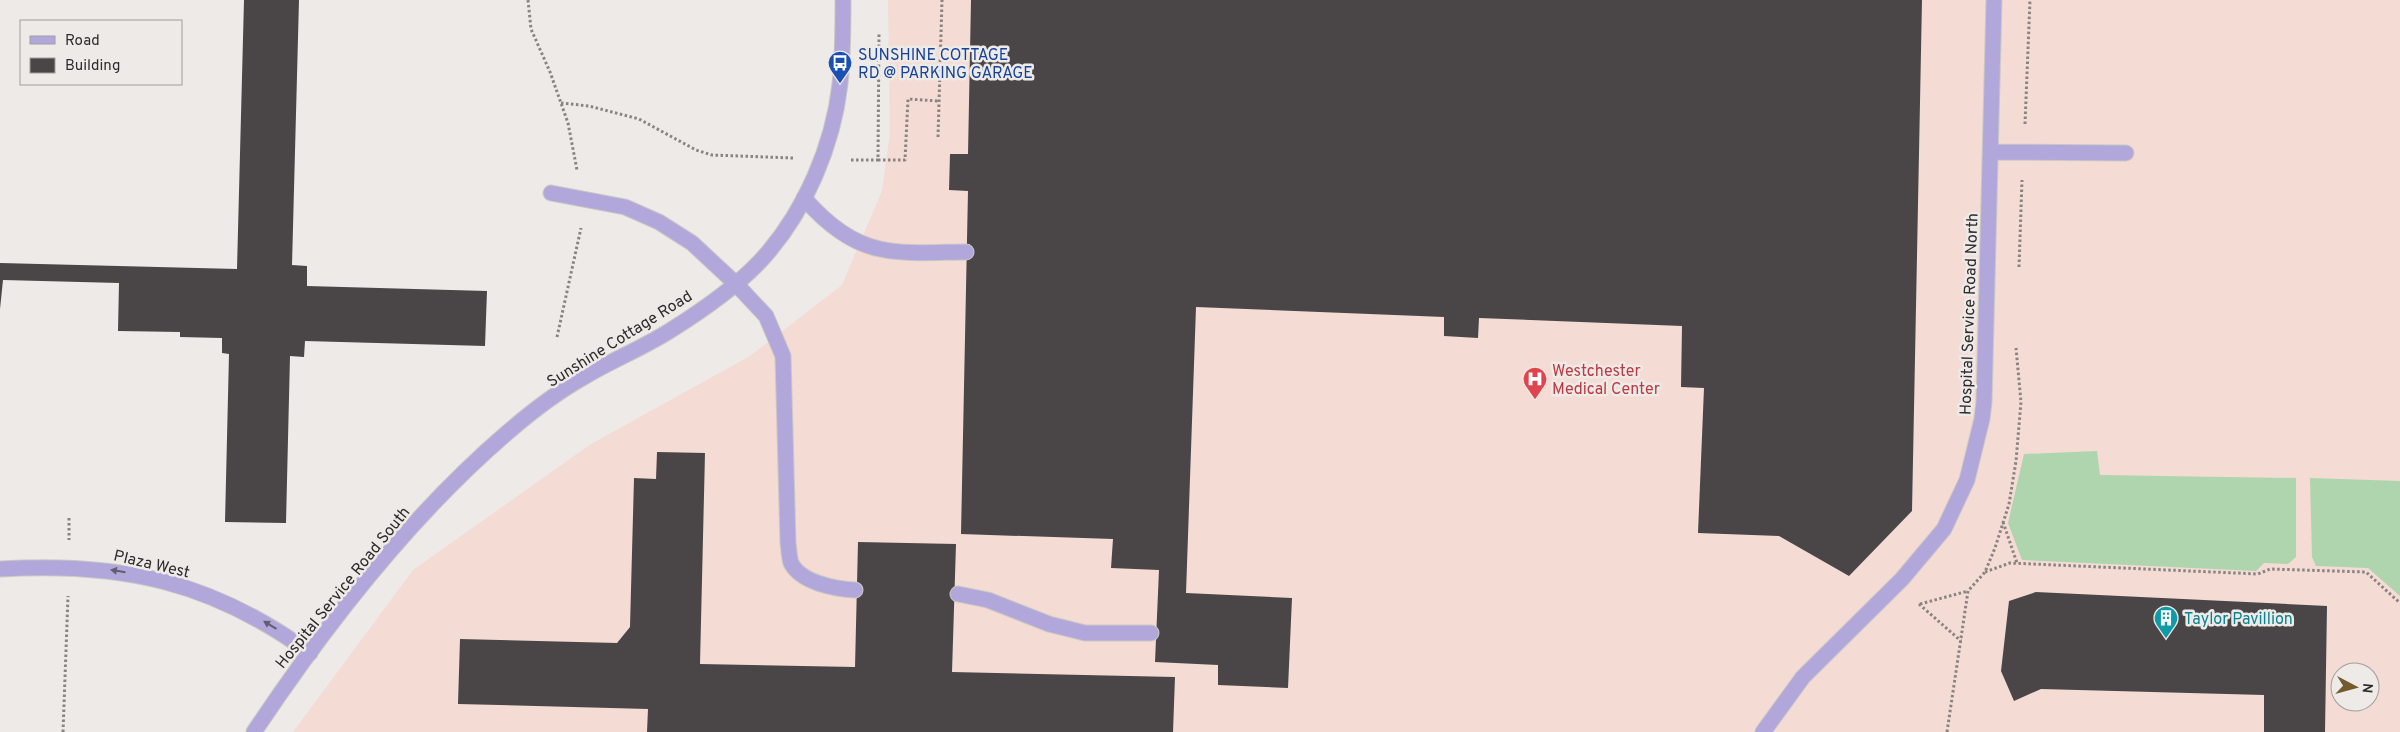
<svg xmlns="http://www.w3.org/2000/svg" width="2400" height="732" font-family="Overpass,sans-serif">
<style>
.medical{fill:#f4dbd4;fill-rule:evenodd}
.grass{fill:#aed5ae}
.building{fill:#4a4648}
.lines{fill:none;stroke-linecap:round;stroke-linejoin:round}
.lane-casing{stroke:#cbc8c5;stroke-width:17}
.street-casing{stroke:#cbc8c5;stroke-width:17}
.path{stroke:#878482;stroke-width:3;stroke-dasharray:2.5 2.5;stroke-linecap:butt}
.lane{stroke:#b1a7db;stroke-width:15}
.street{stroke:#b1a7db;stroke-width:15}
.oneway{fill:#625d71}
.labels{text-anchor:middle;stroke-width:5;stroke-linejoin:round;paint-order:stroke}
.transit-label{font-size:16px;fill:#164399;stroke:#eeeae7;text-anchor:start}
.street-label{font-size:16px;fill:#2d2c2b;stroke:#eeeae7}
.health-label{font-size:16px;fill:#be3a42;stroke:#eeeae7;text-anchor:start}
.culture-label{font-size:16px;fill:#0d838f;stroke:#eeeae7;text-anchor:start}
</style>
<rect width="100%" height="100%" fill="#eeeae7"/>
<!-- medical -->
<path class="medical" d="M888,0H2400V732H293L413,570L591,444L750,356L842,285L882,191L890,133ZM2340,672H2370V702H2340Z"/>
<!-- grass -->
<path class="grass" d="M2097,451L2100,475L2296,478V557L2288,564L2264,563L2256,571L2022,560L2008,523L2024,454Z
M2310,478L2400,481V596L2368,568L2316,566L2312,557Z"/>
<!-- building -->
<path class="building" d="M244,0H299L292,265L307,266V286L487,291L485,346L305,341L304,357L290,356L286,523L225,522L229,354L222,353V338L180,337V332L118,331L119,283L3,280L0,309V263L237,269Z
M971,0H1922L1912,511L1849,576L1779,536L1698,533L1704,388L1681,387L1682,326L1479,318L1478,338L1444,336V317L1196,307L1186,593L1292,598L1288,688L1218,685V665L1155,662L1159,570L1111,568L1113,539L961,534L968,191L949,190L950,154H968Z
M657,452L705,453L700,664L855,667L858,542L956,544L952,672L1175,677L1173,732H647L648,709L458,704L460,639L617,643L630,627L634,478L656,479Z
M2036,592L2327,606L2325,732H2264V695L2041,689L2014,701L2001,671L2009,601Z"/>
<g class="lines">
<defs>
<path id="lane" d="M1991,152L2126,153
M551,193L625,207L659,222L692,243L736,284L766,316L783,356L788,543C789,549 789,557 791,563C801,583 836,589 855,590
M804,198C823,220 850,243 880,249C907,255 938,252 966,252
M0,569C121,562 211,581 310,653
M958,594L988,600L1049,624L1085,633H1151
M1763,732L1803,677L1902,579L1944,529L1967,480L1982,419L1984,402L1994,0"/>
<path id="street" d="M254,732C326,624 410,516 508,432C530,413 559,391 584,377C612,360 643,348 671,330C703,310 738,286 764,257C805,211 833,146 840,84C843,56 843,28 843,0"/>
</defs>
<!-- lane casing -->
<use href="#lane" class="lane-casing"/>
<!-- street casing -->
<use href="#street" class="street-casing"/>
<!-- path -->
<path class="path" d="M528,0L531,29L550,72L568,123L577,170
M561,103L589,106L639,119L696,150L712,155L793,158
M2025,124L2030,0
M938,137L942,0
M851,160H878L879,33
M878,160H905L908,99L938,101
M2019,267L2022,180
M557,337L581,228
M69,518V540
M2003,522L2017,563
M1985,572L2010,563L2258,574L2270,569L2366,572L2400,603
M1919,604L1961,641
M1920,604L1968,591
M63,732L68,596
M1947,732L1968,591L1985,572L1995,548L2009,504L2016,461L2021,402L2016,348"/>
<!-- lane -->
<use href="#lane" class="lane"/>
<!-- street -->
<use href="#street" class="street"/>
</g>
<!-- one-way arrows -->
<defs><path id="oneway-solid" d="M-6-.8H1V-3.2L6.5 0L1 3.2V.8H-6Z" transform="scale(1.25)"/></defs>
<g class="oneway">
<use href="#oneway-solid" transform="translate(118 571) rotate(-171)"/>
<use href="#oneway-solid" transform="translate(270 625) rotate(-149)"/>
</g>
<!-- icons -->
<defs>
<symbol id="bus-pin" viewBox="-11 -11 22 30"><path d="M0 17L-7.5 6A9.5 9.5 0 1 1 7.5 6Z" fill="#1a4fb4" stroke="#eeeae7"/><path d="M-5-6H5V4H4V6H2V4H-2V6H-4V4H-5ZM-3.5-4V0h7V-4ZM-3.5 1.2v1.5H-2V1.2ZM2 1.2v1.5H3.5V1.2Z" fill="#fff"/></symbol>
<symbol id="hospital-pin" viewBox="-11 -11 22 30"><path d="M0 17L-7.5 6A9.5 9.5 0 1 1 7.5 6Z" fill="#e0444e" stroke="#eeeae7"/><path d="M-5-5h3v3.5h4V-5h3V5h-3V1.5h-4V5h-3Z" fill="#fff"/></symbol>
<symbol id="building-pin" viewBox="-11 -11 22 30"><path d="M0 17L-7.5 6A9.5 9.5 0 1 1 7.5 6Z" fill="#0f9aa8" stroke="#eeeae7"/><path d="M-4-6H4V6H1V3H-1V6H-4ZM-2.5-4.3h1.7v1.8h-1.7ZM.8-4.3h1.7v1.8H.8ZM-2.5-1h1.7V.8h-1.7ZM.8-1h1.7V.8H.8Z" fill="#fff"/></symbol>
</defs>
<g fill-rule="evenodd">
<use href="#bus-pin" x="826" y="49" width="28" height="38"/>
<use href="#hospital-pin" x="1521" y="365" width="28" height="38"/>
<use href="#building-pin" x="2152" y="604" width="28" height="38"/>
</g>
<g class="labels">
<!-- transit labels -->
<g class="transit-label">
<text x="858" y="60">SUNSHINE COTTAGE<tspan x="858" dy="18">RD @ PARKING GARAGE</tspan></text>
</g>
<!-- street labels -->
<g class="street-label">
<text transform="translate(1968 314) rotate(-88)" y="6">Hospital Service Road North</text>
<text transform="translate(619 338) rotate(-32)" y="6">Sunshine Cottage Road</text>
<text transform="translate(152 563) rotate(13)" y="6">Plaza West</text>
<text transform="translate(342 587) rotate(-51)" y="6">Hospital Service Road South</text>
</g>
<!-- health labels -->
<g class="health-label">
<text x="1552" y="376">Westchester<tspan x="1552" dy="18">Medical Center</tspan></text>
</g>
<!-- culture labels -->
<g class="culture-label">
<text x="2184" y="624">Taylor Pavillion</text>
</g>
</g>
<!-- legend -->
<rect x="20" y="20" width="162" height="65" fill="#eeeae7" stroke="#a19e9c"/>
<rect x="30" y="36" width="25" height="8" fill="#b1a7db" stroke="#a19e9c"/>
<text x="65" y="45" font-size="15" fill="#2d2c2b">Road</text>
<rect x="30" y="58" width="25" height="15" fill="#4a4648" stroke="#a19e9c"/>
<text x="65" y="70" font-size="15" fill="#2d2c2b">Building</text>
<!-- north arrow -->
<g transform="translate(2355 687) rotate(96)"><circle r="24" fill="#eeeae7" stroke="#a19e9c"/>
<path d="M0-4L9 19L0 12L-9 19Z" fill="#745a2c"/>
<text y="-8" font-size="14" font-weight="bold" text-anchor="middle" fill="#2d2c2b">N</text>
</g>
</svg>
